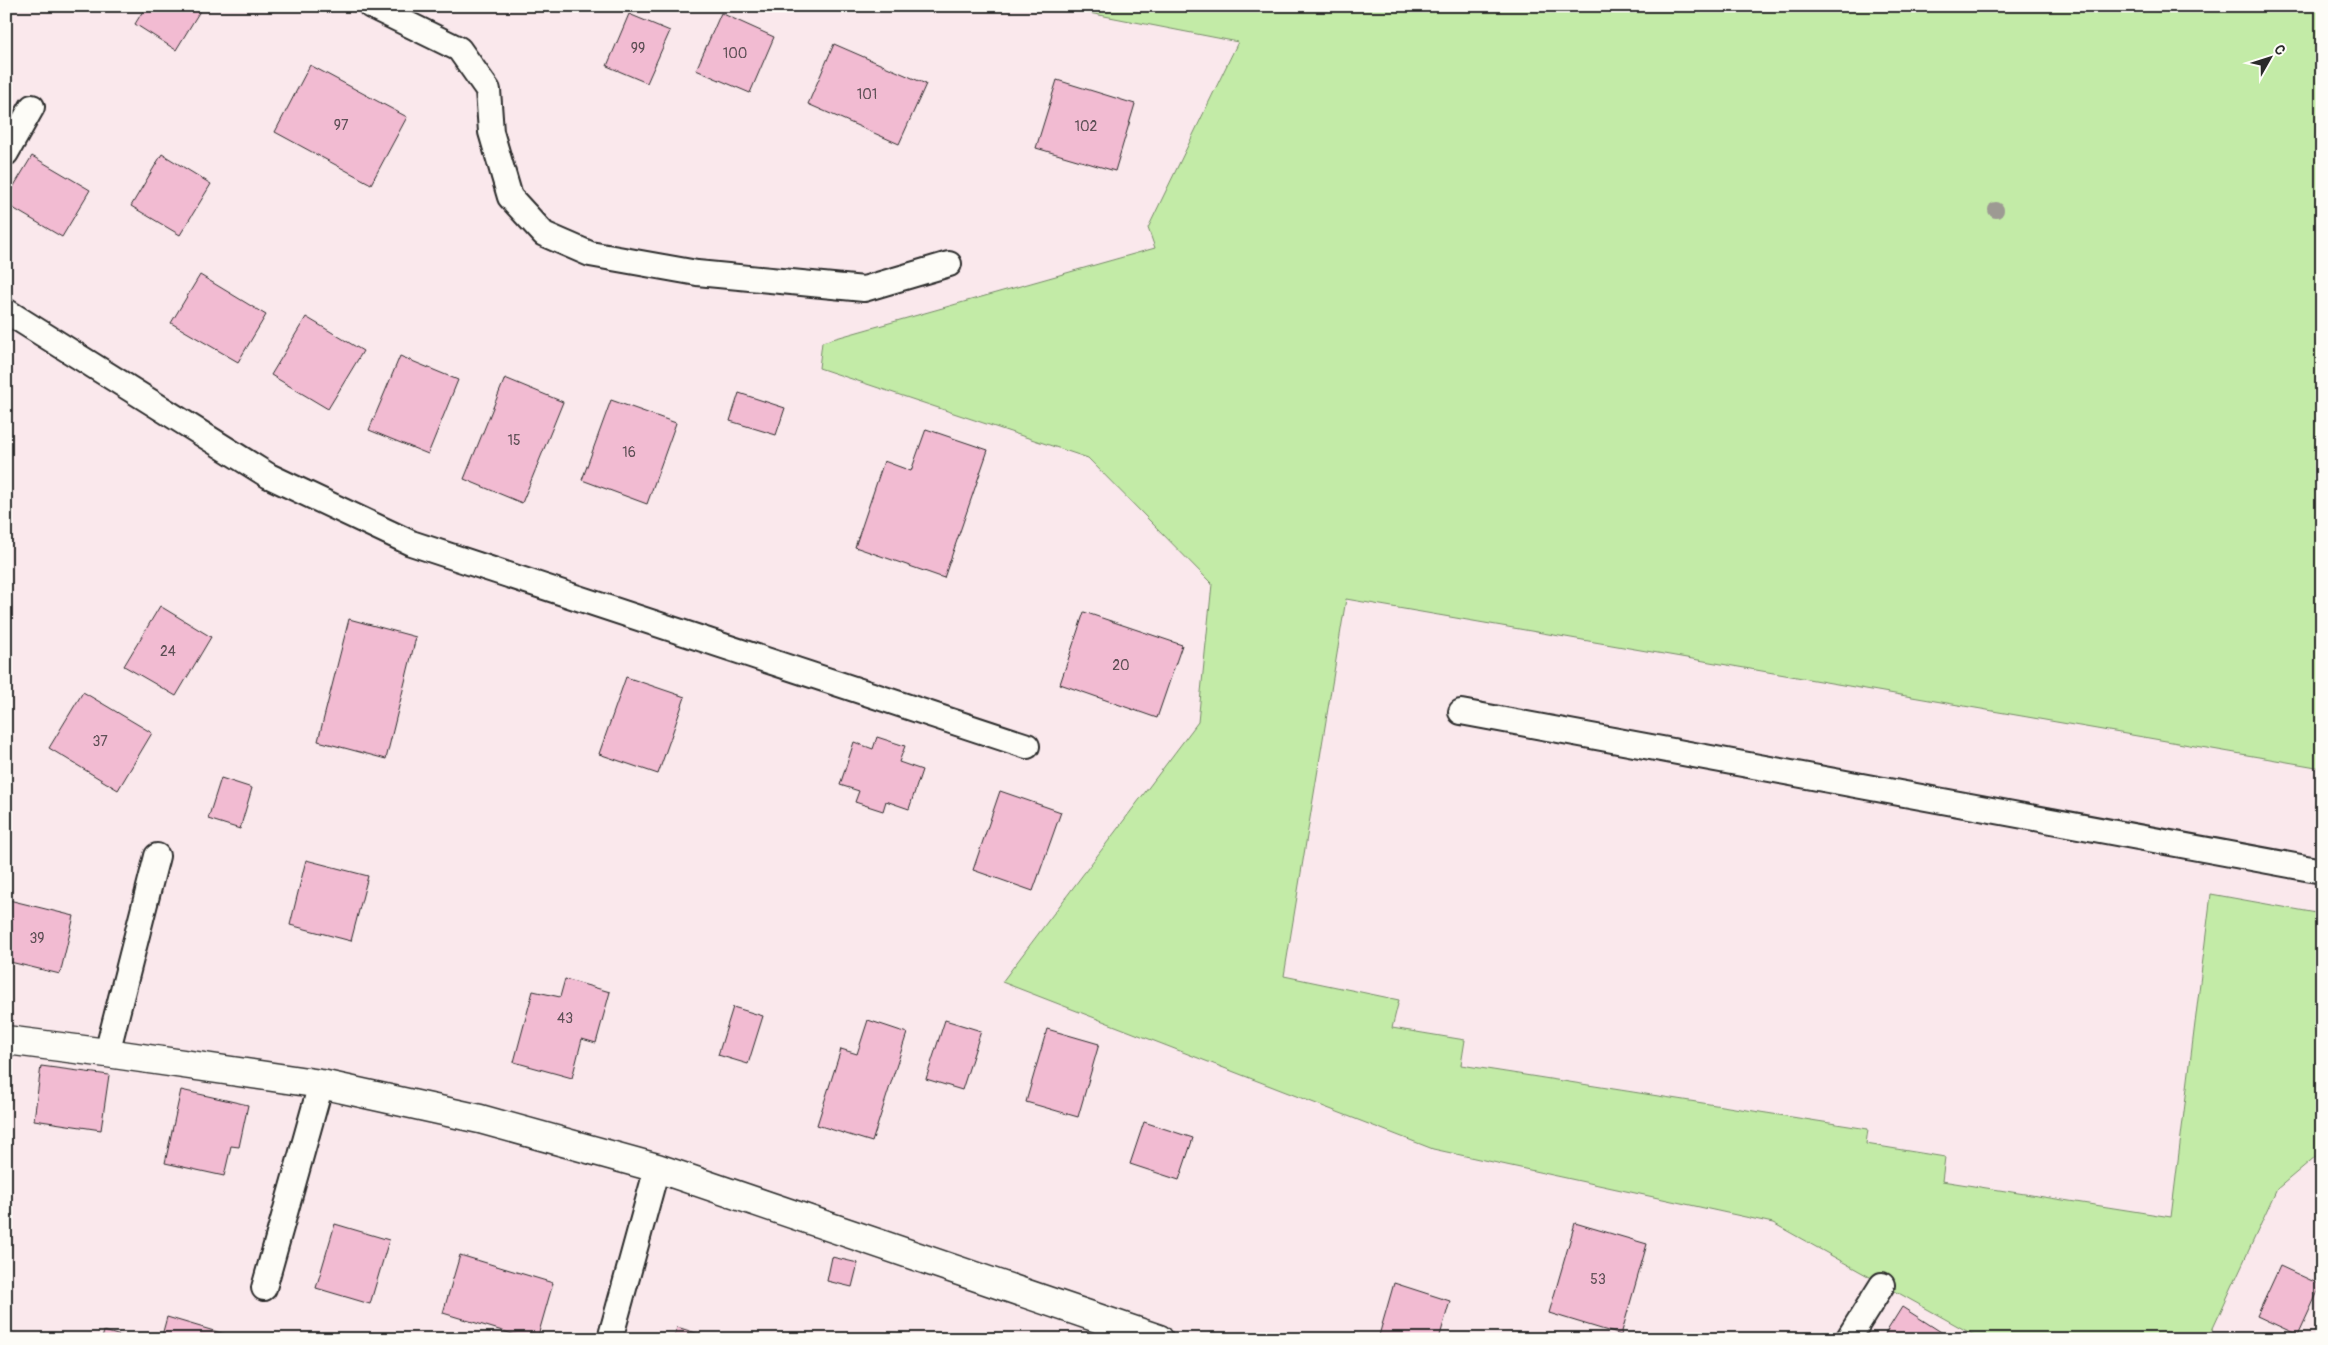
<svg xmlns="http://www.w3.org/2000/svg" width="2328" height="1345" font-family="Pangolin,sans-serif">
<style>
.green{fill:#c3eba7;stroke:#778b69}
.building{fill:#f2bbd2;stroke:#2b2b2b}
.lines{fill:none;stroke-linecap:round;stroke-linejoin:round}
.lane-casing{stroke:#2b2b2b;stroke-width:28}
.street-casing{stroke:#2b2b2b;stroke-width:31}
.lane{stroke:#fdfcf7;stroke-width:24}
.street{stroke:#fdfcf7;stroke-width:28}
.tree{fill:#9d9a93}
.labels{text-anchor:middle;stroke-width:4;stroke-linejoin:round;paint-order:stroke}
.number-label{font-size:14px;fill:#5d4f55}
</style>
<rect width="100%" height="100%" fill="#fae8ec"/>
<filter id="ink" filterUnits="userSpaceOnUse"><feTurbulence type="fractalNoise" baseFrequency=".02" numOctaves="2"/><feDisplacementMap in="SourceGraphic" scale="10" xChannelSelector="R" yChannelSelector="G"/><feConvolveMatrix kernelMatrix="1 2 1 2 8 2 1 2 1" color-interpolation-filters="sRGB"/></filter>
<g filter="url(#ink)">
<!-- green -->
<path class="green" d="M1053,6H2322V768L1346,599L1284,976L1399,1000L1392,1028L1465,1040L1461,1065L1868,1129L1866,1144L1945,1157L1942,1181L2171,1217L2211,894L2322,914V1151L2277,1189L2208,1339H1981L1773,1223L1433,1149L1002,982L1198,722L1212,584L1088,458L819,368L822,342L1155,248L1148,228L1238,42Z"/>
<!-- building -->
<path class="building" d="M146,6H203L176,50L135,24Z
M2101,6H2163V12Z
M721,13L774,37L750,93L696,70Z
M629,14L670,31L647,83L607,66Z
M834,44L926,84L899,144L808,104Z
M310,65L407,117L371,184L275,132Z
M1057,80L1135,104L1115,171L1036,148Z
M162,154L211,184L180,235L131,206Z
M32,156L90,190L62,237L6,204V199Z
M200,275L266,315L238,362L171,323Z
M306,317L363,351L328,409L271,375Z
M400,356L458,380L428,454L369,430Z
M505,378L563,402L522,503L464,479Z
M739,393L785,408L776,435L730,421Z
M611,400L676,423L647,504L582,480Z
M926,429L988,450L944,578L855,547L884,461L911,471Z
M160,606L211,637L176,696L124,666Z
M1084,612L1182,645L1157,718L1060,684Z
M349,619L416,637L386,759L318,741Z
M626,677L685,697L658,774L599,754Z
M83,692L152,733L118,790L49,748Z
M877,737L905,746L899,762L922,770L909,809L886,801L883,811L855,802L859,791L840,785L854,742L873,749Z
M221,778L252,788L240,829L208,819Z
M1000,791L1061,812L1033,891L973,870Z
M306,860L368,876L351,941L290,925Z
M9,900L74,916L60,974L6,961V910Z
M565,979L610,992L596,1043L582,1039L572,1078L514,1062L533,991L560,997Z
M733,1007L763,1016L748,1064L718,1055Z
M868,1020L907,1033L872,1142L817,1125L841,1049L857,1054Z
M945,1020L981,1031L962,1090L926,1079Z
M1047,1029L1099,1044L1078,1117L1026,1102Z
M41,1066L109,1075L101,1130L34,1120Z
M181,1090L248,1105L239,1147L231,1146L224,1176L165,1163Z
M1144,1122L1193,1138L1179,1180L1130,1164Z
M1575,1223L1647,1244L1621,1335L1549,1313Z
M335,1224L389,1240L370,1304L316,1288Z
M460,1255L553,1283L537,1339H529L443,1313Z
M832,1257L858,1263L852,1287L827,1281Z
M2280,1266L2321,1285L2298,1335L2257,1316Z
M1394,1283L1450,1301L1439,1339H1378Z
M1902,1307L1952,1339H1882Z
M167,1317L241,1339H161Z
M677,1327L715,1339H674Z
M104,1331L131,1339H102Z"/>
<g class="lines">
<defs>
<path id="lane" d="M371,6L459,49L488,90L491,132L510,197L544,234L590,254L697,273L864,289L949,264
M6,153L32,107
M6,311L269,476L411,543L1027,746
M1461,712L2322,871
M107,1053L157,856
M264,1288L321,1084
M610,1339L657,1168
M1848,1339L1882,1285"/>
<path id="street" d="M6,1040L107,1053L321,1084L480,1119L657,1168L1159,1339"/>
</defs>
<!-- lane casing -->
<use href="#lane" class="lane-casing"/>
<!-- street casing -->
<use href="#street" class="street-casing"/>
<!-- lane -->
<use href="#lane" class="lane"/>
<!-- street -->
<use href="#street" class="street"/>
</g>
<!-- trees -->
<circle class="tree" cx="1996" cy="210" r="8"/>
</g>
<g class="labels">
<!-- number labels -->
<g class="number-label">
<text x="638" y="53">99</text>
<text x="735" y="58">100</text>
<text x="867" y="99">101</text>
<text x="341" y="130">97</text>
<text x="1086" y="131">102</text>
<text x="514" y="445">15</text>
<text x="629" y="457">16</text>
<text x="168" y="656">24</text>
<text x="1121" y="670">20</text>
<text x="100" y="746">37</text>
<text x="37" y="943">39</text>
<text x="565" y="1023">43</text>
<text x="1598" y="1284">53</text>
</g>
</g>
<!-- margin -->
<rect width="2328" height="1345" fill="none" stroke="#fdfcf7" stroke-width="25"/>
<rect x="12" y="12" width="2303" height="1320" fill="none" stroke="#2b2b2b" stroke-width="2" filter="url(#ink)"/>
<!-- north arrow -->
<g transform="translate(2270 58) rotate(51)" stroke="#fdfcf7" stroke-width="4" paint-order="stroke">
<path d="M0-4L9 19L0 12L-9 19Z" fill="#2b2b2b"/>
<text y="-8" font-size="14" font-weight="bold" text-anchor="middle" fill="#2b2b2b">С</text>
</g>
</svg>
